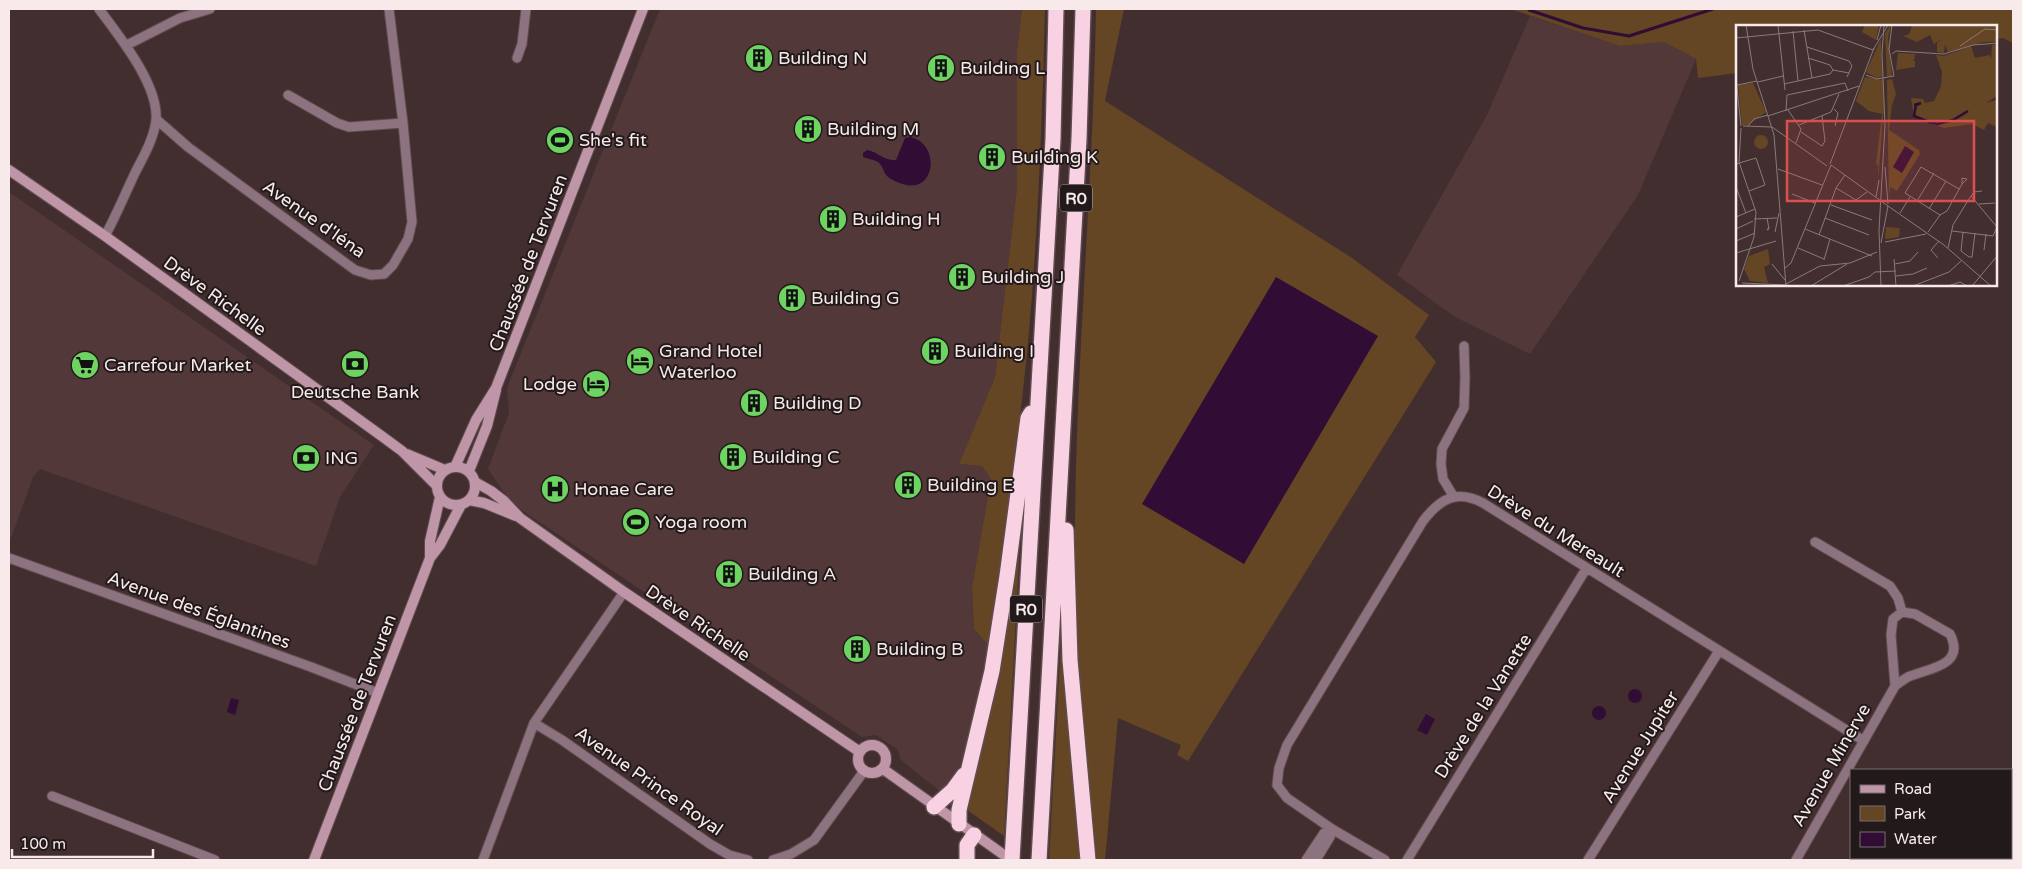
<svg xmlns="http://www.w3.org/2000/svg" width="2022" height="869" font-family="'Varela Round',sans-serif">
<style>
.built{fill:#53383a}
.green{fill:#654624}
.water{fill:#310c34}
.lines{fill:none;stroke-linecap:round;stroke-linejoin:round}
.stream{stroke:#310c34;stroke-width:3}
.street-casing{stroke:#5f4c4d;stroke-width:11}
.secondary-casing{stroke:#5f4c4d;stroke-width:12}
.highway-casing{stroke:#5f4c4d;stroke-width:18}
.street{stroke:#8d737f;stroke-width:9}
.secondary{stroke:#bf95a8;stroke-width:10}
.highway{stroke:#f8d1e2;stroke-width:15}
.labels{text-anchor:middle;stroke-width:4;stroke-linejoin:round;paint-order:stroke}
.shield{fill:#22191a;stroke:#b8abac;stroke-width:1}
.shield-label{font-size:16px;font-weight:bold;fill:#f8eaeb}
.poi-label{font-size:18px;fill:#f8eaeb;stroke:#22191a;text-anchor:start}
.street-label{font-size:18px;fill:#f8eaeb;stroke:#22191a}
.inset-river{fill:none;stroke:#310c34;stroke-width:2.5}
.inset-road{fill:none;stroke:#8b797a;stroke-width:1}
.view{fill:#dd4f4f;fill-opacity:0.15;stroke:#dd4f4f;stroke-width:2.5}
.inset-edge{fill:none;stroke:#f8eaeb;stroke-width:2.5}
</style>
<rect width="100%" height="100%" fill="#422e2f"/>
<!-- built -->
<path class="built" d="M660,9H1022L1017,50V188L995,377L959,464L982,466L991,479L972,587L974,629L988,645L976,710L965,753L956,776L941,792L901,760L897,749L876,735L862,737L511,503L488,469L509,413L507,388Z
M1530,16L1620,46L1664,42L1696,59L1638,195L1530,354L1455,317L1397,275L1487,115Z
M9,192L374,445L340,497L316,566L40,469L33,477L11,538L9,537Z"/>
<!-- green -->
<path class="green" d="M1022,9H1045C1042,124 1038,238 1027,353C1017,451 1003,548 988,645L974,629L972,587L991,479L982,466L959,464L995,377L1017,188V50Z
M1096,9H1124L1105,101L1352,258L1429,315L1415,337L1436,362L1188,761L1177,755L1181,745L1118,718L1105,860H1097L1096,856C1087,764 1075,672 1075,580C1073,389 1093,199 1096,9Z
M1511,9H2013V43L2003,38L1996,39V26H1737V73L1698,78L1696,59L1664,42L1620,46Z
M1021,524L1004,836L963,807Z
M1063,606L1083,860H1049Z"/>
<!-- water -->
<path class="water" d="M910,137C940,143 936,191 907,185C901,184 890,180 886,175C883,171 883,166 878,162C873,159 868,159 863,157V153L867,150C878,152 884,161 896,160L905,138Z
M1276,277L1378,336L1244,564L1142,504Z
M1628 696a7 7 0 1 1 14 0a7 7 0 1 1-14 0Z
M231,698L239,700L235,715L227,712Z
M1592 713a7 7 0 1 1 14 0a7 7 0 1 1-14 0Z
M1426,714L1435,719L1427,735L1417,730Z"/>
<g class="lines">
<!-- stream -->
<path class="stream" d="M1529,10L1583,28L1629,36L1713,9"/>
<defs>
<path id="street" d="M99,9C119,36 159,85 156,120C154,139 143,157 135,173C125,194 116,216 105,236
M127,45L180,18L210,9
M517,58L522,44L526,9
M288,95L337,123L349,127L403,123
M156,119L188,147L355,270L371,275L384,274L393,265L408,239L412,222L403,123L389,9
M1454,497L1443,479L1441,464L1442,449L1464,408L1465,378L1464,346
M1815,542L1890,586L1898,598L1902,612
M9,558L311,667L378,693
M534,723L562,740L710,844L729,855L748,860
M2011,793L2013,790
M52,796L215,860
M2011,826L2013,829
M483,860L534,723L624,592
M773,860L791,854L814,840L864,771
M1306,860L1324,833L1332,829
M1316,860L1330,837L1332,829
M1385,860L1332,829L1287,798L1277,785L1279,768L1287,745L1423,521C1440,499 1456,489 1483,503L1864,741
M1407,860L1586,569
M1588,860L1719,651
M1796,860L1895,686C1899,683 1904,679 1908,677C1929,668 1966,666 1950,634L1915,614L1902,612L1893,619L1891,635L1895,686
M1952,860L1954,858"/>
<path id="secondary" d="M9,170L105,236L383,437L402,451L437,486
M407,454L445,470
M437 486a19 19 0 1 1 38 0a19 19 0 1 1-38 0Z
M455,467L476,420L496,388L643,9
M469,471L487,426L496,390
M475,482L491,491L504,501L520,518L624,592L860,752
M469,500L484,503L516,516
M430,558L440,545L461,505
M858 759a14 14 0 1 1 28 0a14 14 0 1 1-28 0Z
M883,769L1011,860
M314,860L430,558V541L440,497"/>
<path id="highway" d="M1066,530L1070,660L1088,860
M934,807L953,790L964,775
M959,824V810L992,671L1007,576L1028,418L1031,413
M967,860V845L974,835
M1012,860L1053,139L1056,9
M1039,860L1079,139L1083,9"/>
</defs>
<!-- street casing -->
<use href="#street" class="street-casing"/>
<!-- secondary casing -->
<use href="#secondary" class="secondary-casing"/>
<!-- highway casing -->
<use href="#highway" class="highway-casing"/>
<!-- street -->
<use href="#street" class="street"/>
<!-- secondary -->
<use href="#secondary" class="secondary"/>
<!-- highway -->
<use href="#highway" class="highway"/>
</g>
<!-- icons -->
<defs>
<symbol id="building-disc" viewBox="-11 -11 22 22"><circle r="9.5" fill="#6dd361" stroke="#22191a"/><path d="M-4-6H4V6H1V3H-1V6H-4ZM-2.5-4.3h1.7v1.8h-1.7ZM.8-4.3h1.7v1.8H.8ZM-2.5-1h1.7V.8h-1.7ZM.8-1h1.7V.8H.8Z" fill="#111"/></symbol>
<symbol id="stadium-disc" viewBox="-11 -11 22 22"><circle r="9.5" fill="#6dd361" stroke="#22191a"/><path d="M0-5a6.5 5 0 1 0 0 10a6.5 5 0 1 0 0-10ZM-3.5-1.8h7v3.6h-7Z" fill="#111"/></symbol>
<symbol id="hotel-disc" viewBox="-11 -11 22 22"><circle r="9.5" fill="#6dd361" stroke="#22191a"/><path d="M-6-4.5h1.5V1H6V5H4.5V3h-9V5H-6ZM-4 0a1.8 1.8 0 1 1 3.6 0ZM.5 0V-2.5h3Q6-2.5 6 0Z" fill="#111"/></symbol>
<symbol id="bank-disc" viewBox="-11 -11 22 22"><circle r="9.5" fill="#6dd361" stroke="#22191a"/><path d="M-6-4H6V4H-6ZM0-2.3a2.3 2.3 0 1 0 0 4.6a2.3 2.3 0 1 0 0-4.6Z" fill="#111"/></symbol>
<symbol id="supermarket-disc" viewBox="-11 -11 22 22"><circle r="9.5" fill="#6dd361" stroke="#22191a"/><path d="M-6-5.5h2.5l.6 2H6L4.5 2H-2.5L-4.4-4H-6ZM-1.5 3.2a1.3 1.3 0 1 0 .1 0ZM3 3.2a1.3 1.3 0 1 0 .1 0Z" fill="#111"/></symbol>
<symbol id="hospital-disc" viewBox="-11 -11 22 22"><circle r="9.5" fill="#6dd361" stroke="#22191a"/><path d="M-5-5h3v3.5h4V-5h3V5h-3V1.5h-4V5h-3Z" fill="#111"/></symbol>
</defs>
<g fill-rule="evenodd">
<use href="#building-disc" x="743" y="42" width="32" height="32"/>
<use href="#building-disc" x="925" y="52" width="32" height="32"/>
<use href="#building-disc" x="792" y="113" width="32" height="32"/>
<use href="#stadium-disc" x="544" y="124" width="32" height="32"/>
<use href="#building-disc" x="976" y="141" width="32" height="32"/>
<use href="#building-disc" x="817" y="203" width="32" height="32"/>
<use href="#building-disc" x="946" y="261" width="32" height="32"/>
<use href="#building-disc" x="776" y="282" width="32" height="32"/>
<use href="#building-disc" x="919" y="335" width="32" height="32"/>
<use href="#hotel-disc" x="624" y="345" width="32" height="32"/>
<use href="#bank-disc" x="339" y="348" width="32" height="32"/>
<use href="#supermarket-disc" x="69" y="349" width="32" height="32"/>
<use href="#hotel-disc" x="580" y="368" width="32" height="32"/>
<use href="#building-disc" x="738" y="387" width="32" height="32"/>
<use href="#building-disc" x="717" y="441" width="32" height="32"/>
<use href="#bank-disc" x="290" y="442" width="32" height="32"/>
<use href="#building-disc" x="892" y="469" width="32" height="32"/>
<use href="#hospital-disc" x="539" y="473" width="32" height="32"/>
<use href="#stadium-disc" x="620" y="506" width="32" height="32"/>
<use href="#building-disc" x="713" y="558" width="32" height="32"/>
<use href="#building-disc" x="841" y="633" width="32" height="32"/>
</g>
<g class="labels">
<!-- shield labels -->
<g class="shield">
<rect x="1060" y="184.5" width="32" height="27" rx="4"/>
<rect x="1010" y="595.5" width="32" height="27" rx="4"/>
</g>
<g class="shield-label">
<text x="1076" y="204">R0</text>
<text x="1026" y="615">R0</text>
</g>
<!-- poi labels -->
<g class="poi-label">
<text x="778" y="64">Building N</text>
<text x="960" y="74">Building L</text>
<text x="827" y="135">Building M</text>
<text x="579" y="146">She's fit</text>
<text x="1011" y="163">Building K</text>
<text x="852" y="225">Building H</text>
<text x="981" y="283">Building J</text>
<text x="811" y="304">Building G</text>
<text x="659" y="357">Grand Hotel<tspan x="659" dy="21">Waterloo</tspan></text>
<text x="954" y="357">Building I</text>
<text x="104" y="371">Carrefour Market</text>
<text x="577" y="390" text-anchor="end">Lodge</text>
<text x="355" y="398" text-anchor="middle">Deutsche Bank</text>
<text x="773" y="409">Building D</text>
<text x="752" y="463">Building C</text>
<text x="325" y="464">ING</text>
<text x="927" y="491">Building E</text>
<text x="574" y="495">Honae Care</text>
<text x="655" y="528">Yoga room</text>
<text x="748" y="580">Building A</text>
<text x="876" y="655">Building B</text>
</g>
<!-- street labels -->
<g class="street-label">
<text transform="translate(314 219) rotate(35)" y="6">Avenue d'Iéna</text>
<text transform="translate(528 263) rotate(-69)" y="6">Chaussée de Tervuren</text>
<text transform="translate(215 296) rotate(36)" y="6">Drève Richelle</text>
<text transform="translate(1556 531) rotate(32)" y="6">Drève du Mereault</text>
<text transform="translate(199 610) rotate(20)" y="6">Avenue des Églantines</text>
<text transform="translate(698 623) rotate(34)" y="6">Drève Richelle</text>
<text transform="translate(357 703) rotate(-69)" y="6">Chaussée de Tervuren</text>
<text transform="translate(1483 706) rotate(-58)" y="6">Drève de la Vanette</text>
<text transform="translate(1640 747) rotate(-58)" y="6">Avenue Jupiter</text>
<text transform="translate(1831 765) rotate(-60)" y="6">Avenue Minerve</text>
<text transform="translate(649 781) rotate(35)" y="6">Avenue Prince Royal</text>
</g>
</g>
<!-- overview -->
<g transform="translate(1736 25)">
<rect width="261" height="261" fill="#422e2f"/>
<path d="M129,0H143L140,15L126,7ZM155,0L152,13L156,51L151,52L149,8ZM185,0H261V17H248L212,27L209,19L208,28L201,27V18L207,13L198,19L194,10L181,17L167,11L173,9L176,1ZM145,14L146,52L141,53L130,47ZM261,19V71L250,78L261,75V102L252,98L248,105L236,99L208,103L178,92L175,73L187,74L189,78L198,76L205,61L206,47L200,30L208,31L235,21L239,33L254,30L255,35L256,20ZM162,28L179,29L178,35H174L179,36V42L160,45ZM129,52L147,55L148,82L142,155V140L140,139L146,89L133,86L120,76ZM156,54L160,69L156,80L153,105L183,125L184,129L161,166L154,162L153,178L151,55ZM17,58L30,87L12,100H6L2,60ZM18 117a7 7 0 1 1 14 0a7 7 0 1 1-14 0ZM150,202L164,203L163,212L149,214ZM32,224L34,239L28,242L32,258L14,256L8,244L13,231Z" fill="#654624"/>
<path d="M169,121L178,127L166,148L157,142Z" fill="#310c34"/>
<path class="inset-river" d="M178,80L185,78L180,80L178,91L191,96M192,97L202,99L217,95L232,86"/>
<path class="inset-road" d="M10,0L17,44L38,110L50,261M42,0L49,65M68,5L76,53M57,6L62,56M0,13L82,5L137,25M141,15L145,0M224,21L249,4L262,5M71,22L113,36L116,41L111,52M137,25L152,0M156,29L160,26L208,29L237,20L262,18M72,33L94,40L97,45M130,50L141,54L158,51L153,24L156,0M0,54L5,101M22,57L47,51M48,59L94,49L97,45L113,48M1,60L21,56M98,84L102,88L99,101M52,85L65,104L60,118M50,86L51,70L109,58L112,66M32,91L123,61M63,100L95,87L103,69M7,101L36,102L91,141M12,101L18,94L32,90M65,107L86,121L89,116L86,91M0,139L20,133L29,160L13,166M94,139L138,23M95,140L152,181M149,142L152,179M185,142L169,168L204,190M185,142L223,164M42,144L86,160M0,162L10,188M100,163L120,175L131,167M56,169L79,178M235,171L261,202L257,211M140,172L143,155M181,176L198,148M243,179L259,178M95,180L136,195M152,181L208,220L255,261M193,184L210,156M164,188L174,172M0,192L19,184M31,193L33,204L31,205L33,202M89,193L133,210M18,194L41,193M0,204L17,196M69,204L136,231M216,206L257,211M39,207L43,188M192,207L204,190L211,186L226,159V153L231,154L226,159M227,207L225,226L233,232H236L239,208M83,210L100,163L109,150M0,216L19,208M149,217L190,209M145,218L152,181M62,223L88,234M212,223L217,200L231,177L238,167L246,166M248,225L250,209M0,228L40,216M202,233L195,225L203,216M158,234L160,261M88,235L94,214M36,239L49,255M159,239L174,236L182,227M49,243L55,238L95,140M160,251L177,249L191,243M3,256L18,212L20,187L3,137L5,103M6,258L50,260M50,259L84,241L114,238L141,227M75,261L111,239M107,261L133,252L139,247L160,246M145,261L143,205L149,100L146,29L148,0M177,261L213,247L225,236M212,261L224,257L231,261M236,261L262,230"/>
<path class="view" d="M51,96H238V176H51Z"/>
<rect width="261" height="261" class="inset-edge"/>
</g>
<!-- border -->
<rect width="2022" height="869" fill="none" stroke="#f8eaeb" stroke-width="20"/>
<!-- legend -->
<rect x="1850" y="769" width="162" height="90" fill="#22191a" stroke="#786d6e"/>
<rect x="1860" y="785" width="25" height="8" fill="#bf95a8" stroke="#786d6e"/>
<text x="1894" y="794" font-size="15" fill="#f8eaeb">Road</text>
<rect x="1860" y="806" width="25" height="15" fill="#654624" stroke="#786d6e"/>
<text x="1894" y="819" font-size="15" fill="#f8eaeb">Park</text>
<rect x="1860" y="832" width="25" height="15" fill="#310c34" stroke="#786d6e"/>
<text x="1894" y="844" font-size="15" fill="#f8eaeb">Water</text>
<!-- scale -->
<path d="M12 849v8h141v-8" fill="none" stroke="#f8eaeb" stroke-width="2.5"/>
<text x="20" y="849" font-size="15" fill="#f8eaeb" stroke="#22191a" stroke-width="4" paint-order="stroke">100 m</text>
</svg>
